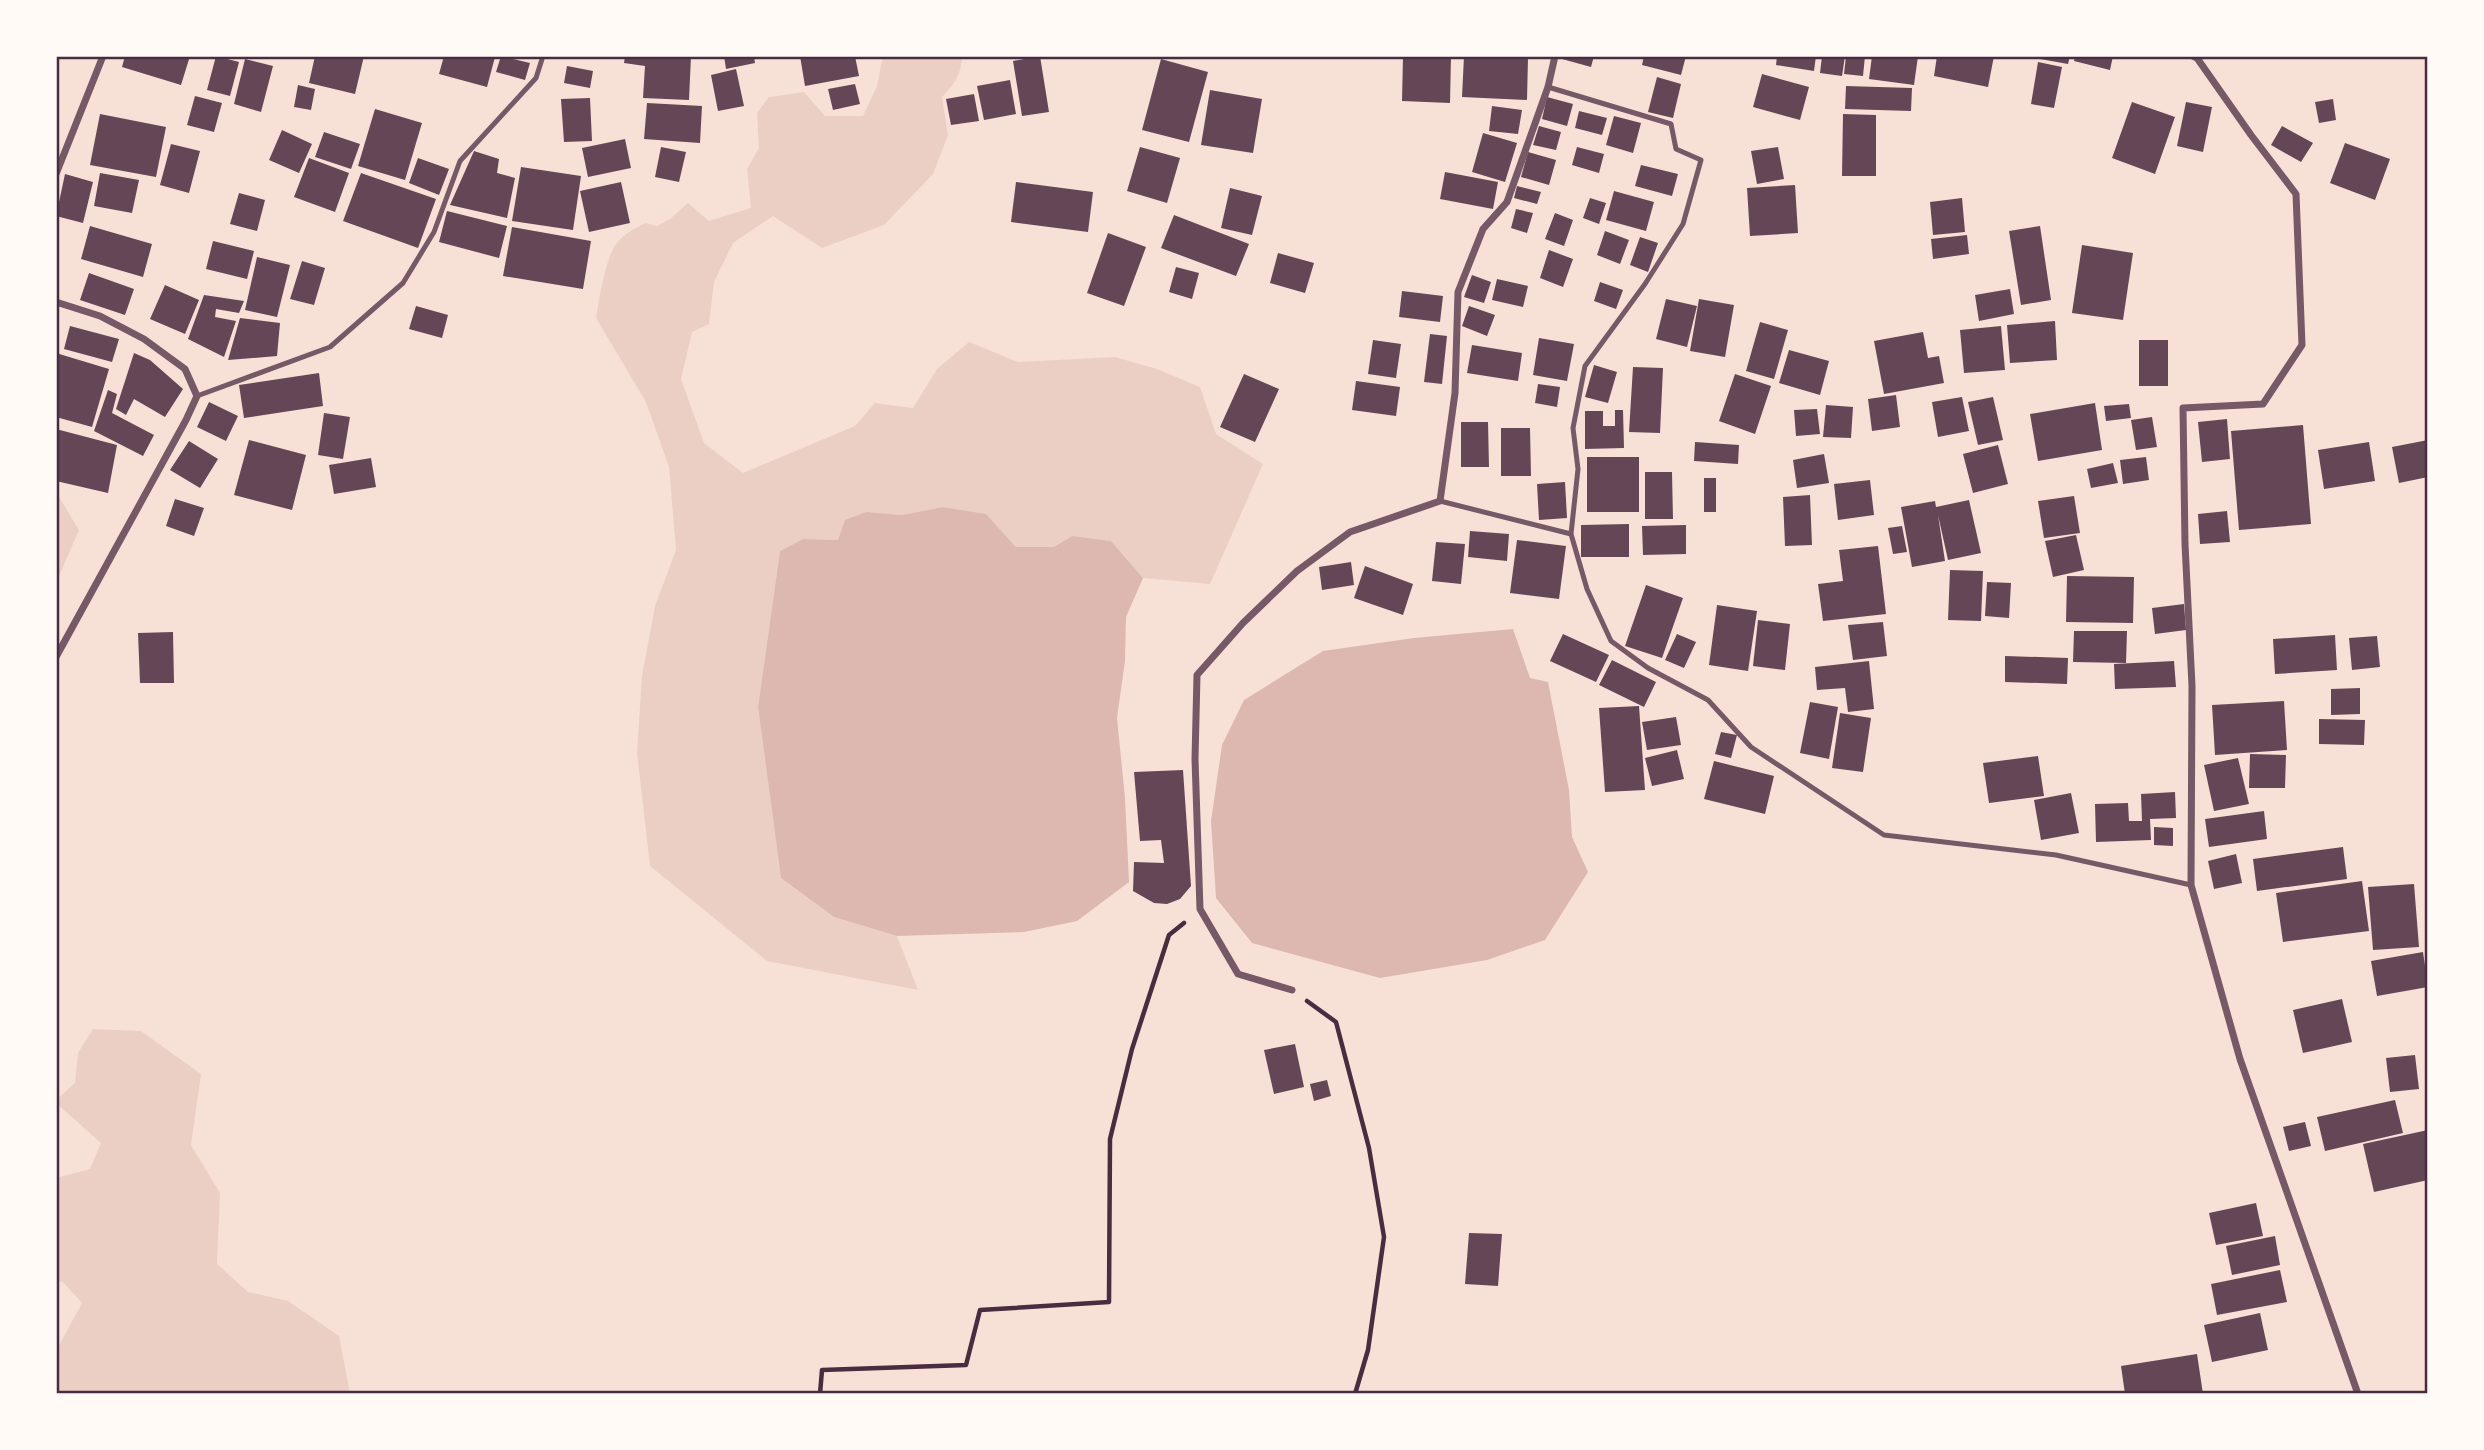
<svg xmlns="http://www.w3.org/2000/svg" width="2484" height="1450" font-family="'Fira Sans Condensed',sans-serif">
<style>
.green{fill:#ebcfc5}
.water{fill:#dcb8b0}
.building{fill:#644757}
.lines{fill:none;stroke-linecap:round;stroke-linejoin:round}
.path{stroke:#4a2c40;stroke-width:4.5}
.service{stroke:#755966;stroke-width:5}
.minor{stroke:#755966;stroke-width:7}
.neatline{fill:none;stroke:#4a2c40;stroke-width:2.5}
</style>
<rect width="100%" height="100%" fill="#f7e1d7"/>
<!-- green -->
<path class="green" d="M883,56H962C962,73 954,85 942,97L948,135L933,174L884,225L822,248L773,216L733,243L714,282L709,324L692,332L681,379L704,443L743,473L855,426L875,403L913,408L937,369L969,342L1018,362L1115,357L1157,369L1200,387L1216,434L1263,464L1210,584L1143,578L1111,541L1072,536L1054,547H1016L986,514L943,507L902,515L865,512L839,540L803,539L780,551L758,707L781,878L834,917L897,936L918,990L767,961L650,866L637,753L642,676L655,606L676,550L669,467L646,402L596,318C599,299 605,263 614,247C621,235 634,229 645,223L657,226L670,219L688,203L709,221L751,208L747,169L759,148L757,113L769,97L804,92L825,116H863L877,86Z
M56,492L79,530L56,583Z
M93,1029L141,1031L201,1074L191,1145L220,1193L217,1264L248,1292L288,1301L339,1336L350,1394H56V1351L82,1303L63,1282L56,1281V1178L90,1169L101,1143L56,1103V1100L75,1083L78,1053Z"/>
<!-- water -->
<path class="water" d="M943,507L986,514L1016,547H1054L1072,536L1111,541L1143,578L1126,617L1125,661L1117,718L1125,798L1129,882L1077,921L1024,932L897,936L834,917L781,878L758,707L780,551L803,539L838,540L845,520L866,512L902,515Z
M1513,629L1530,678L1548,682L1569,790L1572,837L1588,872L1545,940L1487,960L1380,978L1252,943L1216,898L1211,821L1222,745L1244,700L1323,651L1414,638Z"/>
<!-- building -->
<path class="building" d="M125,56H190L181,85L122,67Z
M216,56L239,62L230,96L207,90Z
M315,56H364L355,94L309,83Z
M444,56L495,57L487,87L439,74Z
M501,56L530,63L525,80L496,72Z
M625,56H691L689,100L643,98L645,66L624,63Z
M724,56H754L755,63L726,69Z
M800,56H855L859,76L805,86Z
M1040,56L1049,112L1022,116L1013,61Z
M1403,56H1451L1450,103L1402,101Z
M1464,56L1528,58L1527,100L1462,97Z
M1563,56H1594L1591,67L1562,59Z
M1644,56H1686L1681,75L1642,65Z
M1777,56H1816L1814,71L1776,65Z
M1822,56H1845L1842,76L1820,73Z
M1846,56H1865L1863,76L1844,74Z
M1872,56H1918L1914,85L1869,79Z
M1937,56H1994L1988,87L1934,76Z
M2040,56H2070L2068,64L2040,59Z
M2075,56H2113L2110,70L2074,61Z
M245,59L273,66L261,112L234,104Z
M1161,59L1208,72L1189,142L1142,130Z
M2038,62L2062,67L2054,108L2031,104Z
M567,66L593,71L590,88L564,83Z
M736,69L744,106L718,111L711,75Z
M1762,74L1809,87L1800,120L1753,107Z
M1657,77L1681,84L1673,118L1648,112Z
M1010,80L1016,114L984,120L977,86Z
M855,84L860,104L833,110L828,89Z
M298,85L315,89L311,110L294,107Z
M1846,86L1912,88L1911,111L1845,109Z
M1210,90L1262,99L1253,153L1201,145Z
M974,94L979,121L951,125L946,99Z
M195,96L222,103L214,132L187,125Z
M1547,97L1573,104L1567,126L1542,119Z
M590,98L592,141L564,142L561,99Z
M2333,99L2336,120L2319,123L2315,102Z
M2132,102L2175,117L2155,174L2112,158Z
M2186,102L2212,107L2203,152L2177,146Z
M647,103L702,106L700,143L644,139Z
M1492,106L1522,110L1518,134L1489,131Z
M375,109L422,123L405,180L358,166Z
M1579,111L1607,118L1602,135L1575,128Z
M100,114L166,127L156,177L90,165Z
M1843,114L1876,115V176H1842Z
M1614,116L1641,123L1633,153L1606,145Z
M1539,126L1561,132L1556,150L1533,145Z
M2282,126L2313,143L2301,162L2271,145Z
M282,130L312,144L299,173L269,160Z
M324,132L360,144L351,169L315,157Z
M1483,133L1517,143L1505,182L1472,172Z
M625,139L631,168L588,177L582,148Z
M2345,143L2390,159L2375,200L2330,183Z
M171,144L200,151L189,193L160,185Z
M661,147L686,152L679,182L655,177Z
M1140,147L1180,158L1167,203L1127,191Z
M1577,147L1604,154L1599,173L1572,165Z
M1778,147L1784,179L1757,184L1751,151Z
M474,151L499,159L497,173L515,178L507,218L450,205Z
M1528,152L1556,160L1549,185L1521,177Z
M309,158L349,173L335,212L294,197Z
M418,158L449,169L439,195L409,183Z
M1641,165L1678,174L1672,196L1635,186Z
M521,167L581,176L573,230L512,221Z
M1445,172L1498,182L1493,209L1440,199Z
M100,173L139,180L132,213L94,206Z
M361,173L436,199L418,248L343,221Z
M65,174L93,182L83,223L56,216Z
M621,182L630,223L589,232L580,191Z
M1016,182L1093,192L1088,232L1011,222Z
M1795,185L1798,233L1750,236L1747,188Z
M1517,186L1541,192L1537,204L1514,198Z
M1230,188L1262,196L1252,235L1221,228Z
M1614,191L1654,202L1646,231L1606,220Z
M239,193L265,200L257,231L230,224Z
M1590,198L1606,203L1599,224L1583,218Z
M1962,198L1965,232L1933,235L1930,202Z
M1516,209L1533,213L1527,233L1511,228Z
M447,211L507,226L499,258L439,242Z
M1555,213L1573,220L1564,246L1545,239Z
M1174,215L1249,244L1236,276L1161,248Z
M90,226L152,244L143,277L81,259Z
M2040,226L2051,300L2021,305L2009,231Z
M512,227L591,241L583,289L503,276Z
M1605,231L1629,240L1620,264L1597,255Z
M1108,233L1146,247L1124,306L1087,293Z
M1967,235L1969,254L1933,259L1931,239Z
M1640,237L1658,243L1648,272L1630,265Z
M213,241L254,251L247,279L206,269Z
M2082,245L2133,253L2123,320L2072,313Z
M1549,250L1573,259L1563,287L1540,278Z
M1278,253L1314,263L1305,293L1270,283Z
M257,257L290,265L277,317L245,310Z
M302,261L325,268L314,305L290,299Z
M1176,267L1199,273L1192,299L1169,292Z
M89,273L134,289L125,315L80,300Z
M1472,275L1491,282L1484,303L1464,297Z
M1497,279L1528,286L1523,307L1492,300Z
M1600,282L1623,290L1616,309L1594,301Z
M165,285L199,300L185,334L150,319Z
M2010,289L2014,314L1979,321L1975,295Z
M1402,291L1443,296L1440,322L1399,317Z
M204,295L244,301L239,313L216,309L215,317L236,321L224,357L188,339Z
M1666,299L1697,306L1687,347L1656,339Z
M1699,299L1734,305L1725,357L1690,351Z
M416,306L448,315L442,338L409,329Z
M1469,306L1495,315L1487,336L1462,326Z
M240,318L280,323L277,356L228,360Z
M2055,321L2057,360L2010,363L2007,325Z
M1760,322L1788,330L1774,379L1746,371Z
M70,326L119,339L112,362L64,349Z
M2001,326L2005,370L1964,373L1960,330Z
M1923,332L1928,358L1939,356L1944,383L1884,394L1874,341Z
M1430,334L1447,336L1442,384L1424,382Z
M1539,338L1574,344L1567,381L1533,375Z
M1373,340L1401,344L1396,378L1368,374Z
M2139,340H2168V386H2139Z
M1472,345L1522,353L1518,381L1467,373Z
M1789,350L1829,361L1820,395L1779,383Z
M56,353L109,369L92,427L56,417Z
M134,353L150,360L183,389L165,417L134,399L126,415L116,409Z
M1594,365L1617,372L1608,403L1585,397Z
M1633,367L1663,368L1660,433L1629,432Z
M319,373L323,406L244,418L239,385Z
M1244,374L1279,389L1255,442L1220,427Z
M1735,374L1771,386L1755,434L1719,421Z
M1356,381L1400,387L1396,416L1352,410Z
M1538,384L1560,387L1557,407L1535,403Z
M108,390L117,394L112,413L154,435L143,456L94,431Z
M1896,395L1900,427L1872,431L1868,399Z
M1962,397L1969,431L1938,437L1932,402Z
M1993,397L2003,440L1978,445L1968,402Z
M209,402L238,416L226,441L197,427Z
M2095,403L2102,450L2038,461L2030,414Z
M2129,404L2131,418L2106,421L2104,406Z
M1826,405L1853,407L1851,438L1823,437Z
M1817,409L1820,434L1796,436L1794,410Z
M1615,410H1623L1624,448L1585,449V411H1603V426H1615Z
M324,413L350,417L343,459L318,455Z
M2152,417L2157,447L2136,450L2131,420Z
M2227,419L2230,459L2202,462L2198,422Z
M1461,422H1488L1489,467H1461Z
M2303,425L2311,524L2239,530L2231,431Z
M1501,428H1530L1531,476H1501Z
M56,429L117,445L108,493L56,481Z
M249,440L306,455L292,510L234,495Z
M2428,440V477L2399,483L2392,447Z
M189,441L218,459L200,488L170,470Z
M1695,442L1739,445L1738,464L1694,461Z
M2369,442L2375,481L2324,489L2318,450Z
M1998,445L2008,484L1973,493L1963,454Z
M1824,454L1829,483L1797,488L1793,460Z
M1587,457H1639V512H1587Z
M2146,457L2149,480L2123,484L2120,460Z
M371,458L376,487L334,494L329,465Z
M2113,463L2118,483L2091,488L2087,469Z
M1645,472H1672L1673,519H1645Z
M1704,478H1716V512H1704Z
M1870,480L1874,515L1838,520L1834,484Z
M1565,482L1567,518L1539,520L1537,484Z
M1810,495L1812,545L1785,546L1783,497Z
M2074,496L2080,533L2044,538L2038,501Z
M175,499L204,508L194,536L166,526Z
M1969,500L1981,553L1948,560L1938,515L1945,561L1912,567L1901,507L1935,501L1936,507Z
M2227,511L2230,542L2200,544L2198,514Z
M1629,524V557H1581V525Z
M1686,525V554L1643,555L1642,526Z
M1902,526L1907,552L1893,554L1888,528Z
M1470,531L1509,534L1507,561L1468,557Z
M2076,535L2084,570L2053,577L2045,541Z
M1517,540L1566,546L1559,599L1510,593Z
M1436,542L1465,544L1461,584L1432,581Z
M1878,546L1886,614L1823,621L1818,584L1843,581L1839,550Z
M1351,562L1354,585L1322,590L1319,567Z
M1365,566L1413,584L1403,615L1354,598Z
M1950,570L1983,571L1981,621L1948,620Z
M2067,576L2134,577L2133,623L2066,622Z
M1987,582L2011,583L2009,618L1985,616Z
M1646,585L1683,598L1662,658L1625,646Z
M2184,604L2186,630L2155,634L2152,608Z
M1717,605L1757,611L1748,671L1709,665Z
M1758,620L1790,624L1785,670L1753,666Z
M1883,622L1887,656L1853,660L1848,625Z
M2074,631H2127L2126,663L2073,662Z
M173,632L174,683H140L138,633Z
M1563,634L1609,655L1596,682L1550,661Z
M1677,634L1696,642L1684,668L1665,660Z
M2335,635L2337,670L2275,674L2273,639Z
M2377,636L2380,667L2352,670L2349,638Z
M2005,656L2068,658L2067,684L2005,682Z
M1612,660L1656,682L1644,707L1599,685Z
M1869,661L1874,709L1848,712L1845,688L1817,690L1815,667Z
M2174,661L2176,687L2115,689L2114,664Z
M2360,688V714L2331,715V689Z
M2284,701L2287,750L2215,755L2212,705Z
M1810,702L1838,707L1829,759L1800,753Z
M1639,706L1645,790L1605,792L1599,708Z
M1840,713L1871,718L1863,772L1832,768Z
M1676,717L1681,745L1647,750L1642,722Z
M2319,719L2365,720L2364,745L2319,744Z
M1721,732L1737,735L1731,758L1715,754Z
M1677,750L1684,779L1652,786L1645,758Z
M2250,754L2286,755L2285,788H2249Z
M2038,756L2044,796L1989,803L1983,763Z
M2238,758L2249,804L2214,811L2204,765Z
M1714,761L1774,776L1765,814L1704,799Z
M1183,770L1191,886L1180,899L1167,904L1154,903L1133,891L1134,862L1164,863L1161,840L1140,841L1134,772Z
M2175,792L2176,818L2150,819L2151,840L2096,842L2095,804L2128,803L2129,821H2142L2141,794Z
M2071,793L2079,833L2041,840L2034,800Z
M2264,811L2267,839L2209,847L2205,819Z
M2154,827L2173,828V846L2154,845Z
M2343,847L2347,879L2257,891L2253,859Z
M2236,854L2242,883L2214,889L2208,861Z
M2362,881L2369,931L2283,942L2276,893Z
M2414,884L2419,947L2373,950L2368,887Z
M2423,952L2428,987L2377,996L2371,961Z
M2342,999L2352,1042L2303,1053L2293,1010Z
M1295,1044L1304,1087L1274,1094L1264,1050Z
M2415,1055L2419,1089L2390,1092L2386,1058Z
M1327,1080L1331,1096L1314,1101L1310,1084Z
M2395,1100L2403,1133L2325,1151L2317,1117Z
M2305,1122L2311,1146L2289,1151L2283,1127Z
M2428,1130V1180L2374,1192L2363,1144Z
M2256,1203L2263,1236L2216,1245L2209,1213Z
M1469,1233L1502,1234L1498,1286L1465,1284Z
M2275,1236L2280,1265L2232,1275L2226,1246Z
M2280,1270L2287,1302L2217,1315L2211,1284Z
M2260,1313L2268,1350L2212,1362L2204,1325Z
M2197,1354L2203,1394H2125L2121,1366Z"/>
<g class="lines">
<!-- path -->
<path class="path" d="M1307,1001L1336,1022L1369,1148L1384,1237L1368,1350L1355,1394
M820,1394L822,1370L966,1365L980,1310L1109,1302L1110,1139L1132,1049L1169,935L1184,923"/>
<!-- service -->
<path class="service" d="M1548,87L1671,124L1676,149L1701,160L1683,224L1645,284L1585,366L1573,428L1578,469L1571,534
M197,396L330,347L403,283L434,232L460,161L536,78L543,56
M1440,501L1571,534L1587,589L1611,641L1648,668L1708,700L1751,747L1884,835L2056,855L2191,885"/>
<!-- minor -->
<path class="minor" d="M2193,56L2197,58L2251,135L2296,194L2302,345L2263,404L2183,408L2185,544L2192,686L2191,885L2240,1059L2358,1394
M56,174L103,56
M56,302L100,316L144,339L185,369L197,396L186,420L56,657
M1292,990L1238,974L1200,909L1195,759L1197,675L1243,623L1297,571L1350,532L1440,501L1455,393L1458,292L1483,229L1507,202L1548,87L1555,56"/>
</g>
<!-- border -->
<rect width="2484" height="1450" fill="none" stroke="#fffaf5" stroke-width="116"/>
<rect x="58" y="58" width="2368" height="1334" class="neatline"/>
</svg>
